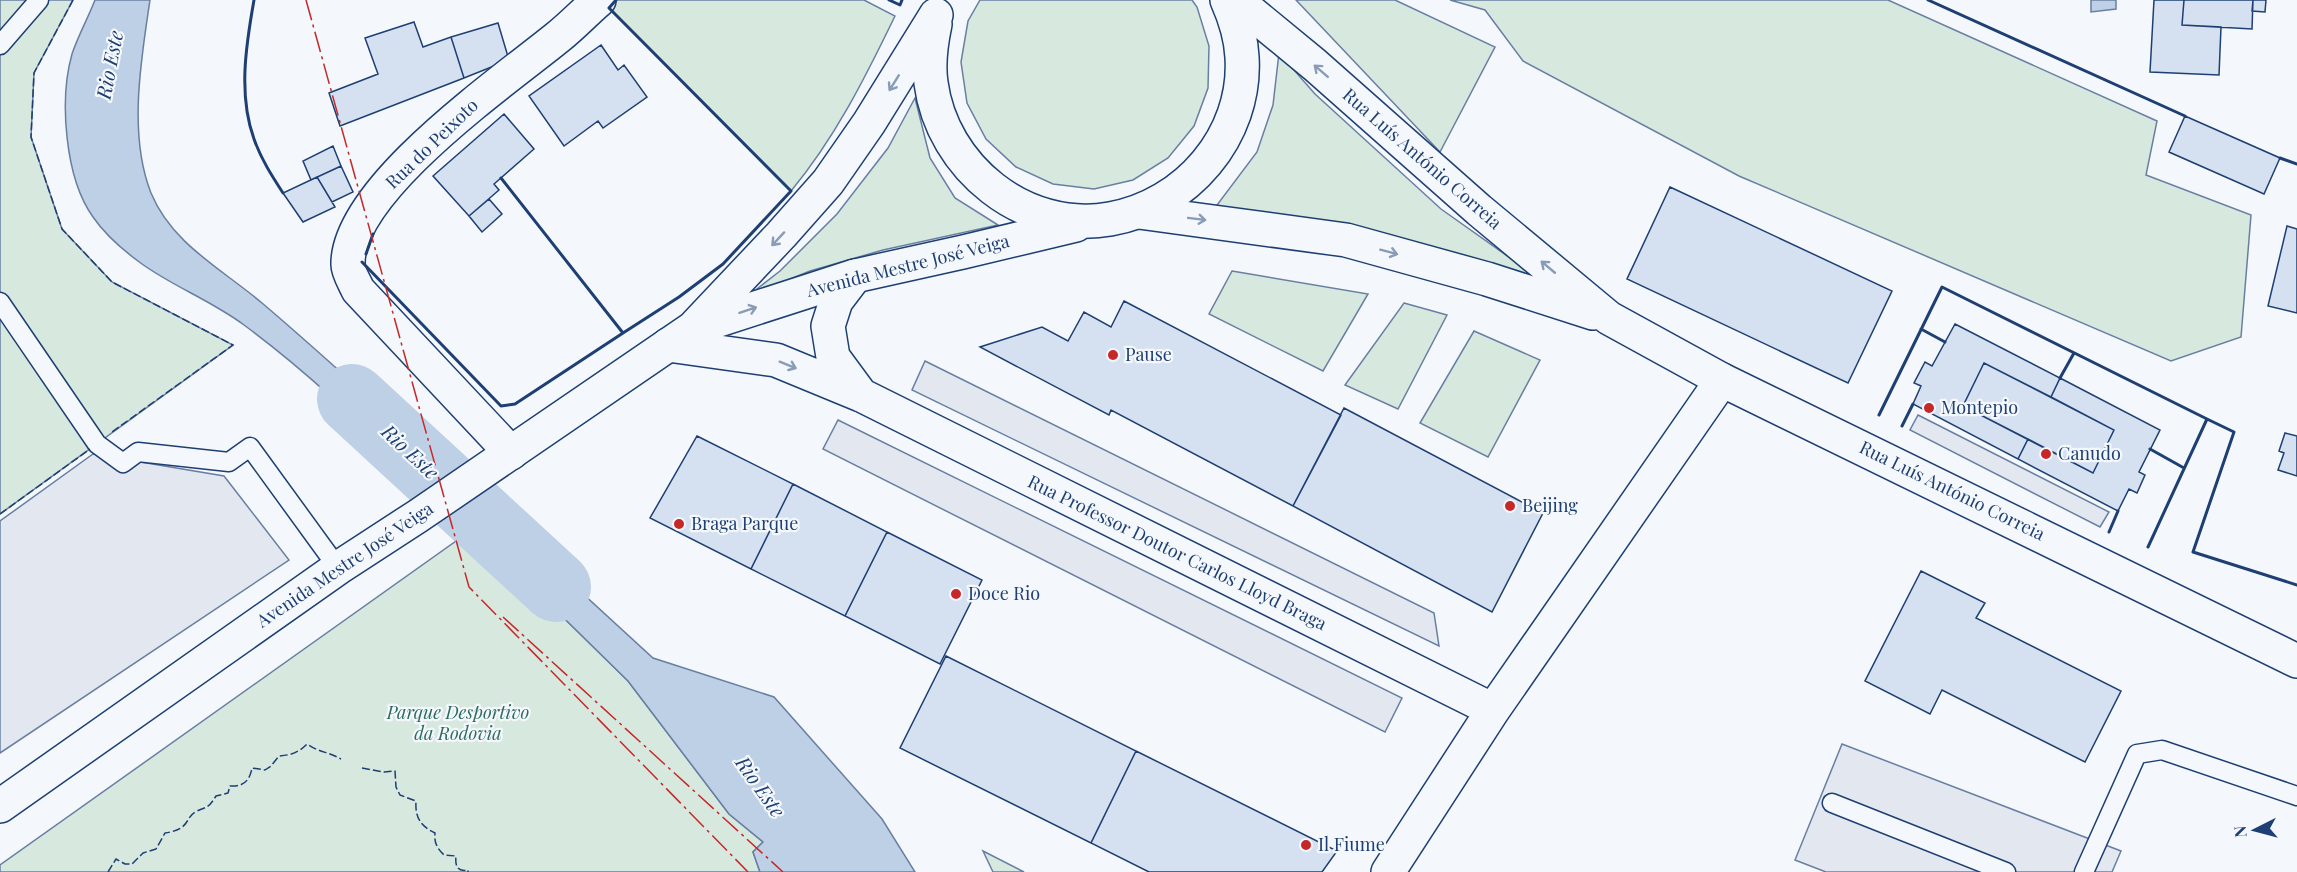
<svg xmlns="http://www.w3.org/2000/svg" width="2297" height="872" font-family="'Playfair Display',serif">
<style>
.green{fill:#d7e8df;stroke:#687fa3;stroke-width:1.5}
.parking{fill:#e3e8f0;stroke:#687fa3;stroke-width:1.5}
.water{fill:#bed0e5;stroke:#687fa3;stroke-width:1.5}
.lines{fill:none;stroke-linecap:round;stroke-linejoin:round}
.river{stroke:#bed0e5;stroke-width:70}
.building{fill:#d5e0f0;stroke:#1d3f73;stroke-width:1.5}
.service-casing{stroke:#1d3f73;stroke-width:21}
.minor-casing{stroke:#1d3f73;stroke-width:36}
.tertiary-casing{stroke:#1d3f73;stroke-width:36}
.service{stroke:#f4f7fb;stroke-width:18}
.minor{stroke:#f4f7fb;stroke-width:33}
.tertiary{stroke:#f4f7fb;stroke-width:33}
.fence{stroke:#1d3f73;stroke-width:1.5;stroke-dasharray:8 3;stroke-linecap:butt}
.wall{stroke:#1d3f73;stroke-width:3}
.power{stroke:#c62828;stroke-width:1.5;stroke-dasharray:21 4.5 3 4.5;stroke-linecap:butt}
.oneway{stroke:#889bb7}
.poi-dot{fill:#c62828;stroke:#f4f7fb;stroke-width:2}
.labels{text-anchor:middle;stroke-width:4.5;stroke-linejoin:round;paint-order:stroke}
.street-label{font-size:18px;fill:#1d3f73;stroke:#f4f7fb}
.poi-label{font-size:18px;fill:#1d3f73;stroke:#f4f7fb;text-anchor:start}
.park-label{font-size:18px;font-style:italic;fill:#2c6c60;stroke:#f4f7fb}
.water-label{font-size:20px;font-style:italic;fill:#1d3f73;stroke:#f4f7fb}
</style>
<rect width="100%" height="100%" fill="#f4f7fb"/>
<!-- green -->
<path class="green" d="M0,0H73L34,73L31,137L62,229L112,282L233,345L0,514Z
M616,0H864L895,16C865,78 835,138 791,191L609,8Z
M980,0H1192L1197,7L1209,46L1208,88L1194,126L1168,158L1133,180L1094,189L1053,184L1016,167L986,139L967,103L961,62L968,21Z
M1296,0H1395L1495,47L1440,152Z
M1450,0H1888L2157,121L2146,175L2251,215L2241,337L2171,361L1739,176L1523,61L1485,10Z
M1279,53L1315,94L1441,209L1561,294L1214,209L1257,152L1273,105Z
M915,98L930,158L955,198L998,225L883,250L810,271L748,296L780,271L837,214L888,148Z
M1232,271L1368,294L1323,371L1209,314Z
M1404,303L1447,315L1398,409L1345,385Z
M1474,331L1540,360L1488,457L1420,423Z
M473,529L628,681L729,814L763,842L753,852L760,872H0V865Z
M983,851L1024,872H993Z"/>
<!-- parking -->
<path class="parking" d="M925,361L1434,613L1439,646L912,390Z
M1918,415L2109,512L2100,527L1910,430Z
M838,420L1402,698L1385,732L823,449Z
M93,454L224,476L289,560L0,753V521Z
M1842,744L2121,851L2112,872H1826L1795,860Z"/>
<!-- water -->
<path class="water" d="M95,0H150C141,60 128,135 151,193C172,244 222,269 262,303C321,353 378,406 435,457L411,472C356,419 305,370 244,325C212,301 174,287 142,264C124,251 106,236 93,217C65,178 59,100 72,54C78,36 88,18 95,0Z
M2091,0H2116V9L2091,12Z
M496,514L653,658L774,697L882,819L915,872H760L753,852L763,842L729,814L628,681L473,529Z"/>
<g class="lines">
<!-- river -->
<path class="river" d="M352,399L556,587"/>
</g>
<!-- building -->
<path class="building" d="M2154,0H2184L2182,25L2221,27L2219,75L2150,72Z
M2184,0H2253L2252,29L2182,25Z
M2253,0H2266L2265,12L2252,11Z
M414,22L423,47L451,37L464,78L340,126L329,93L378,74L365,38Z
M498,23L509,60L464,78L451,37Z
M601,45L618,70L624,65L647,97L603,128L598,121L564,146L529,96Z
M504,114L534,149L494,184L499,190L469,216L433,176Z
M2185,116L2280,158L2264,194L2169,152Z
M333,146L341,166L311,180L303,161Z
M341,166L353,192L332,202L317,177Z
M317,177L335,207L303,222L283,193Z
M1670,187L1892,291L1848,383L1627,279Z
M489,199L502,214L482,232L469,216Z
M2287,226L2297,229V313L2268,306Z
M1124,301L1341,415L1293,506L1111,410L1109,415L980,347L1042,327L1068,341L1084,312L1111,327Z
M1955,324L2060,378L2051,397L1984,363L1963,406L2028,439L2018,459L1913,404L1921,386L1914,383L1925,362L1932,366Z
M1984,363L2114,430L2093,473L1963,406Z
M2060,378L2160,430L2139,472L2145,475L2137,493L2129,489L2118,511L2018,459L2028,439L2093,473L2114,430L2051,397Z
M1344,408L1543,513L1492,612L1293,506Z
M2285,433L2297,436V476L2278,470L2284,453L2279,451Z
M697,436L793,484L751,569L650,518Z
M793,484L887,532L845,616L751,569Z
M887,532L982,580L940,664L845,616Z
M1921,571L1985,603L1976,618L2121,691L2085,762L1942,690L1930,714L1865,681Z
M946,656L1136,751L1091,843L900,748Z
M1136,751L1337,851L1322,872H1149L1091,843Z"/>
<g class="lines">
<defs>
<path id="service" d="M0,45L39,0
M0,302L97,444L123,463L138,452L229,462L250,447L338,568
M1832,803L2006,872
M2084,872L2137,754L2162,750L2297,796"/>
<path id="minor" d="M855,276L836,301L828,326L833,357L861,395
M668,345L776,360L861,395L1493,710
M511,453L358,290C355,283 348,272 348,265C346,190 504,81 558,37C572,26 585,12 599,0
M1388,872L1493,710L1722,380"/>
<path id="tertiary" d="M1236,0L1315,65L1479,210L1609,318L1722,380L2297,661
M935,24C931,43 928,63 931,83C942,167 1024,234 1110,219C1186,206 1247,136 1242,57C1241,37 1235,18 1227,0
M1139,212L1346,240L1487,279L1593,313
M697,327L855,276L963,252L1076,225
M0,806L338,568L418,516L693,328L781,235L828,182L869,123L936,15"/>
</defs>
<!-- service casing -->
<use href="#service" class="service-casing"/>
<!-- minor casing -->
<use href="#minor" class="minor-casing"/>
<!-- tertiary casing -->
<use href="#tertiary" class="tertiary-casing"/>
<!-- service -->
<use href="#service" class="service"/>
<!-- minor -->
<use href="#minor" class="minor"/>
<!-- tertiary -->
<use href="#tertiary" class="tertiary"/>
<!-- fence -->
<path class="fence" d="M73,0L34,73L31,137L62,229L112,282L233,345L112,432
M0,514L90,449
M362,768L384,772L395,771L396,787L400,795L416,801C415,817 420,826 435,833C434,843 437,848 444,855L456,856C455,866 457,872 468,870V872
M108,872L116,859L125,864H132L143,853L156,849L165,833C192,829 184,817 197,811C209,806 209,807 216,796L228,793L230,786C244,787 250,780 252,768L265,770L271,766L279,756C291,755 298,753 307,744C318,752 329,752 341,759"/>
<!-- wall -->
<path class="wall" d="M254,0C246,45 238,95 254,139C261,159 272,176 283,193
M616,0L609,8L791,191L723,264L679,297L623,333
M889,0L900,5L902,0
M1928,0L2185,116
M2280,158L2297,164
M366,254L373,234
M362,262L501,406L515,404L623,333L501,178
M1921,329L1945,342
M2060,378L2074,353
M1879,415L1942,287L2207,419L2148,547
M2207,419L2234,432L2193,552L2297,585
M1902,426L1913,404
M2150,449L2184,468
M2109,532L2118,511"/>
<!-- power -->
<path class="power" d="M306,0L469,587L748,872
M503,617L783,872"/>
</g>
<!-- one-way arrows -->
<defs><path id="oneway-shaft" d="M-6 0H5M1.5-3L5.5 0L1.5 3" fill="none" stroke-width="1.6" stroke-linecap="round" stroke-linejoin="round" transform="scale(1.5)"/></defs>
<g class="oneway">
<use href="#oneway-shaft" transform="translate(1321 71) rotate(-139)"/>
<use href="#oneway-shaft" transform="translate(894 83) rotate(122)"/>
<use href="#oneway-shaft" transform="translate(1197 219) rotate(7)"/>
<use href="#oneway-shaft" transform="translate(778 239) rotate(133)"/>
<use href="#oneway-shaft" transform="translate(1389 252) rotate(15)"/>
<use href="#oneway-shaft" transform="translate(1548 267) rotate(-140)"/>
<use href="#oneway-shaft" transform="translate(748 310) rotate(-18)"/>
<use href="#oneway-shaft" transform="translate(788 365) rotate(22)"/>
</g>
<!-- markers -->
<g class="poi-dot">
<circle cx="1113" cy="355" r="6"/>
<circle cx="1929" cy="408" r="6"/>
<circle cx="2046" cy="454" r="6"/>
<circle cx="1510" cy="506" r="6"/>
<circle cx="679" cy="524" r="6"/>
<circle cx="956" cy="594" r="6"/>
<circle cx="1306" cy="845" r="6"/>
</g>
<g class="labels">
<!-- street labels -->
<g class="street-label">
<text transform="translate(432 144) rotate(-44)" y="6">Rua do Peixoto</text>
<text transform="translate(1422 159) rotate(41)" y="6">Rua Luís António Correia</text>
<text transform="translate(908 266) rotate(-14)" y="6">Avenida Mestre José Veiga</text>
<text transform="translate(1952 491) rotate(26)" y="6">Rua Luís António Correia</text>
<text transform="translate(1177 553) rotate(26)" y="6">Rua Professor Doutor Carlos Lloyd Braga</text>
<text transform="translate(345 565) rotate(-34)" y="6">Avenida Mestre José Veiga</text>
</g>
<!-- poi labels -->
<g class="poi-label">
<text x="1125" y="361">Pause</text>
<text x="1941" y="414">Montepio</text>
<text x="2058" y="460">Canudo</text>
<text x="1522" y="512">Beijing</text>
<text x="691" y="530">Braga Parque</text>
<text x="968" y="600">Doce Rio</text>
<text x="1318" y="851">Il Fiume</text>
</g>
<!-- park labels -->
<g class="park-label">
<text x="458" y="719">Parque Desportivo<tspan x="458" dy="21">da Rodovia</tspan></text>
</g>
<!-- water labels -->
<g class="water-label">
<text transform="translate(110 65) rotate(-79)" y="7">Rio Este</text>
<text transform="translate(410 452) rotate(43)" y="7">Rio Este</text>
<text transform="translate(760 787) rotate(55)" y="7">Rio Este</text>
</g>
</g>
<!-- north arrow -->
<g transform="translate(2255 830) rotate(264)" stroke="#f4f7fb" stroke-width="4.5" paint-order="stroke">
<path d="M0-4.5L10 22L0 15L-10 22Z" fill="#1d3f73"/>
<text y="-9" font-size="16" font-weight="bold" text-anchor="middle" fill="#1d3f73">N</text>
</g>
</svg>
